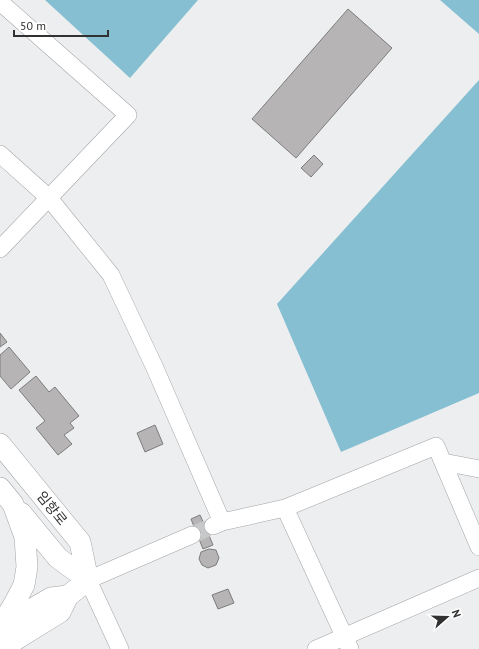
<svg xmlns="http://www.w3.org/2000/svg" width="479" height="649" font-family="'PT Sans','Noto Sans KR',sans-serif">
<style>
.water{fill:#85bfd1}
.building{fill:#b6b4b5;stroke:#7d7c7d}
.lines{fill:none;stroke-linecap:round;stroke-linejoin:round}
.minor-tunnel{stroke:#c7c8ca;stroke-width:17;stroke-dasharray:17 8;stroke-linecap:butt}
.minor-casing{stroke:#a2a3a5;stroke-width:18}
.major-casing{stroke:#a2a3a5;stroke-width:22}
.minor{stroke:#fff;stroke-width:17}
.major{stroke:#fff;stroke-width:21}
.labels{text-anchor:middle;stroke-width:3;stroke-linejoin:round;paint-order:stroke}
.street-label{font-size:14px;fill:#313132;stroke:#fff}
</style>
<rect width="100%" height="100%" fill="#edeef0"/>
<!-- water -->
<path class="water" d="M45,0H198L130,78Z
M440,0H479V34Z
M479,80V393L341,452L277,304Z"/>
<!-- building -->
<path class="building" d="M348,9L392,48L296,158L252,119Z
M314,155L323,164L311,177L301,168Z
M0,333L7,342L0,347Z
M9,347L30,372L11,389L0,376V355Z
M36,376L49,392L55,387L79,416L70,423L74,428L64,435L72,444L58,455L36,428L45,421L19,390Z
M155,425L163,444L145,452L137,433Z
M200,515L205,526L213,531L208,533L213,545L203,549L191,519Z
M209,549L216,550L219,558L216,565L208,568L202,565L199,559L201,552Z
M228,589L234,603L218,609L212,595Z"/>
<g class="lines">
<!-- minor-tunnel -->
<path class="minor-tunnel" d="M192,535L213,526"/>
<defs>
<path id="minor" d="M0,2L128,115L0,249
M0,154L49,198L111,275L154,366L222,522
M443,462L479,469
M285,508L350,649
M213,526L222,522L285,508L436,446L479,547
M120,649L88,580L192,535
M316,649L479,578"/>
<path id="major" d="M0,444L80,542L88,580
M0,488L13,504L25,537L27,567L24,585L13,606L0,627
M21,513L58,558L88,580
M1,627L51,598L68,596
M0,647L10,643L60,612L68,596L88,580"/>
</defs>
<!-- minor casing -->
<use href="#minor" class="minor-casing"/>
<!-- major casing -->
<use href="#major" class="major-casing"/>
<!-- minor -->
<use href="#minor" class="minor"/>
<!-- major -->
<use href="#major" class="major"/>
</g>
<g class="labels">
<!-- street labels -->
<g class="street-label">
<text transform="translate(52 508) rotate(51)" y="5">임항로</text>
</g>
</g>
<!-- north arrow -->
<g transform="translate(447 617) rotate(70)" stroke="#ffffff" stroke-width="3" paint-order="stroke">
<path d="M0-3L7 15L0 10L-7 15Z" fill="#313132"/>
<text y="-6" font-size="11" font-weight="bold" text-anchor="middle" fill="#313132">N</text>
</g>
<!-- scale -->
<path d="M14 30v6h94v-6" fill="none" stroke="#313132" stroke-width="2"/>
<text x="20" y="30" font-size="12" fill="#313132" stroke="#ffffff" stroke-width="3" paint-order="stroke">50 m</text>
</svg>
